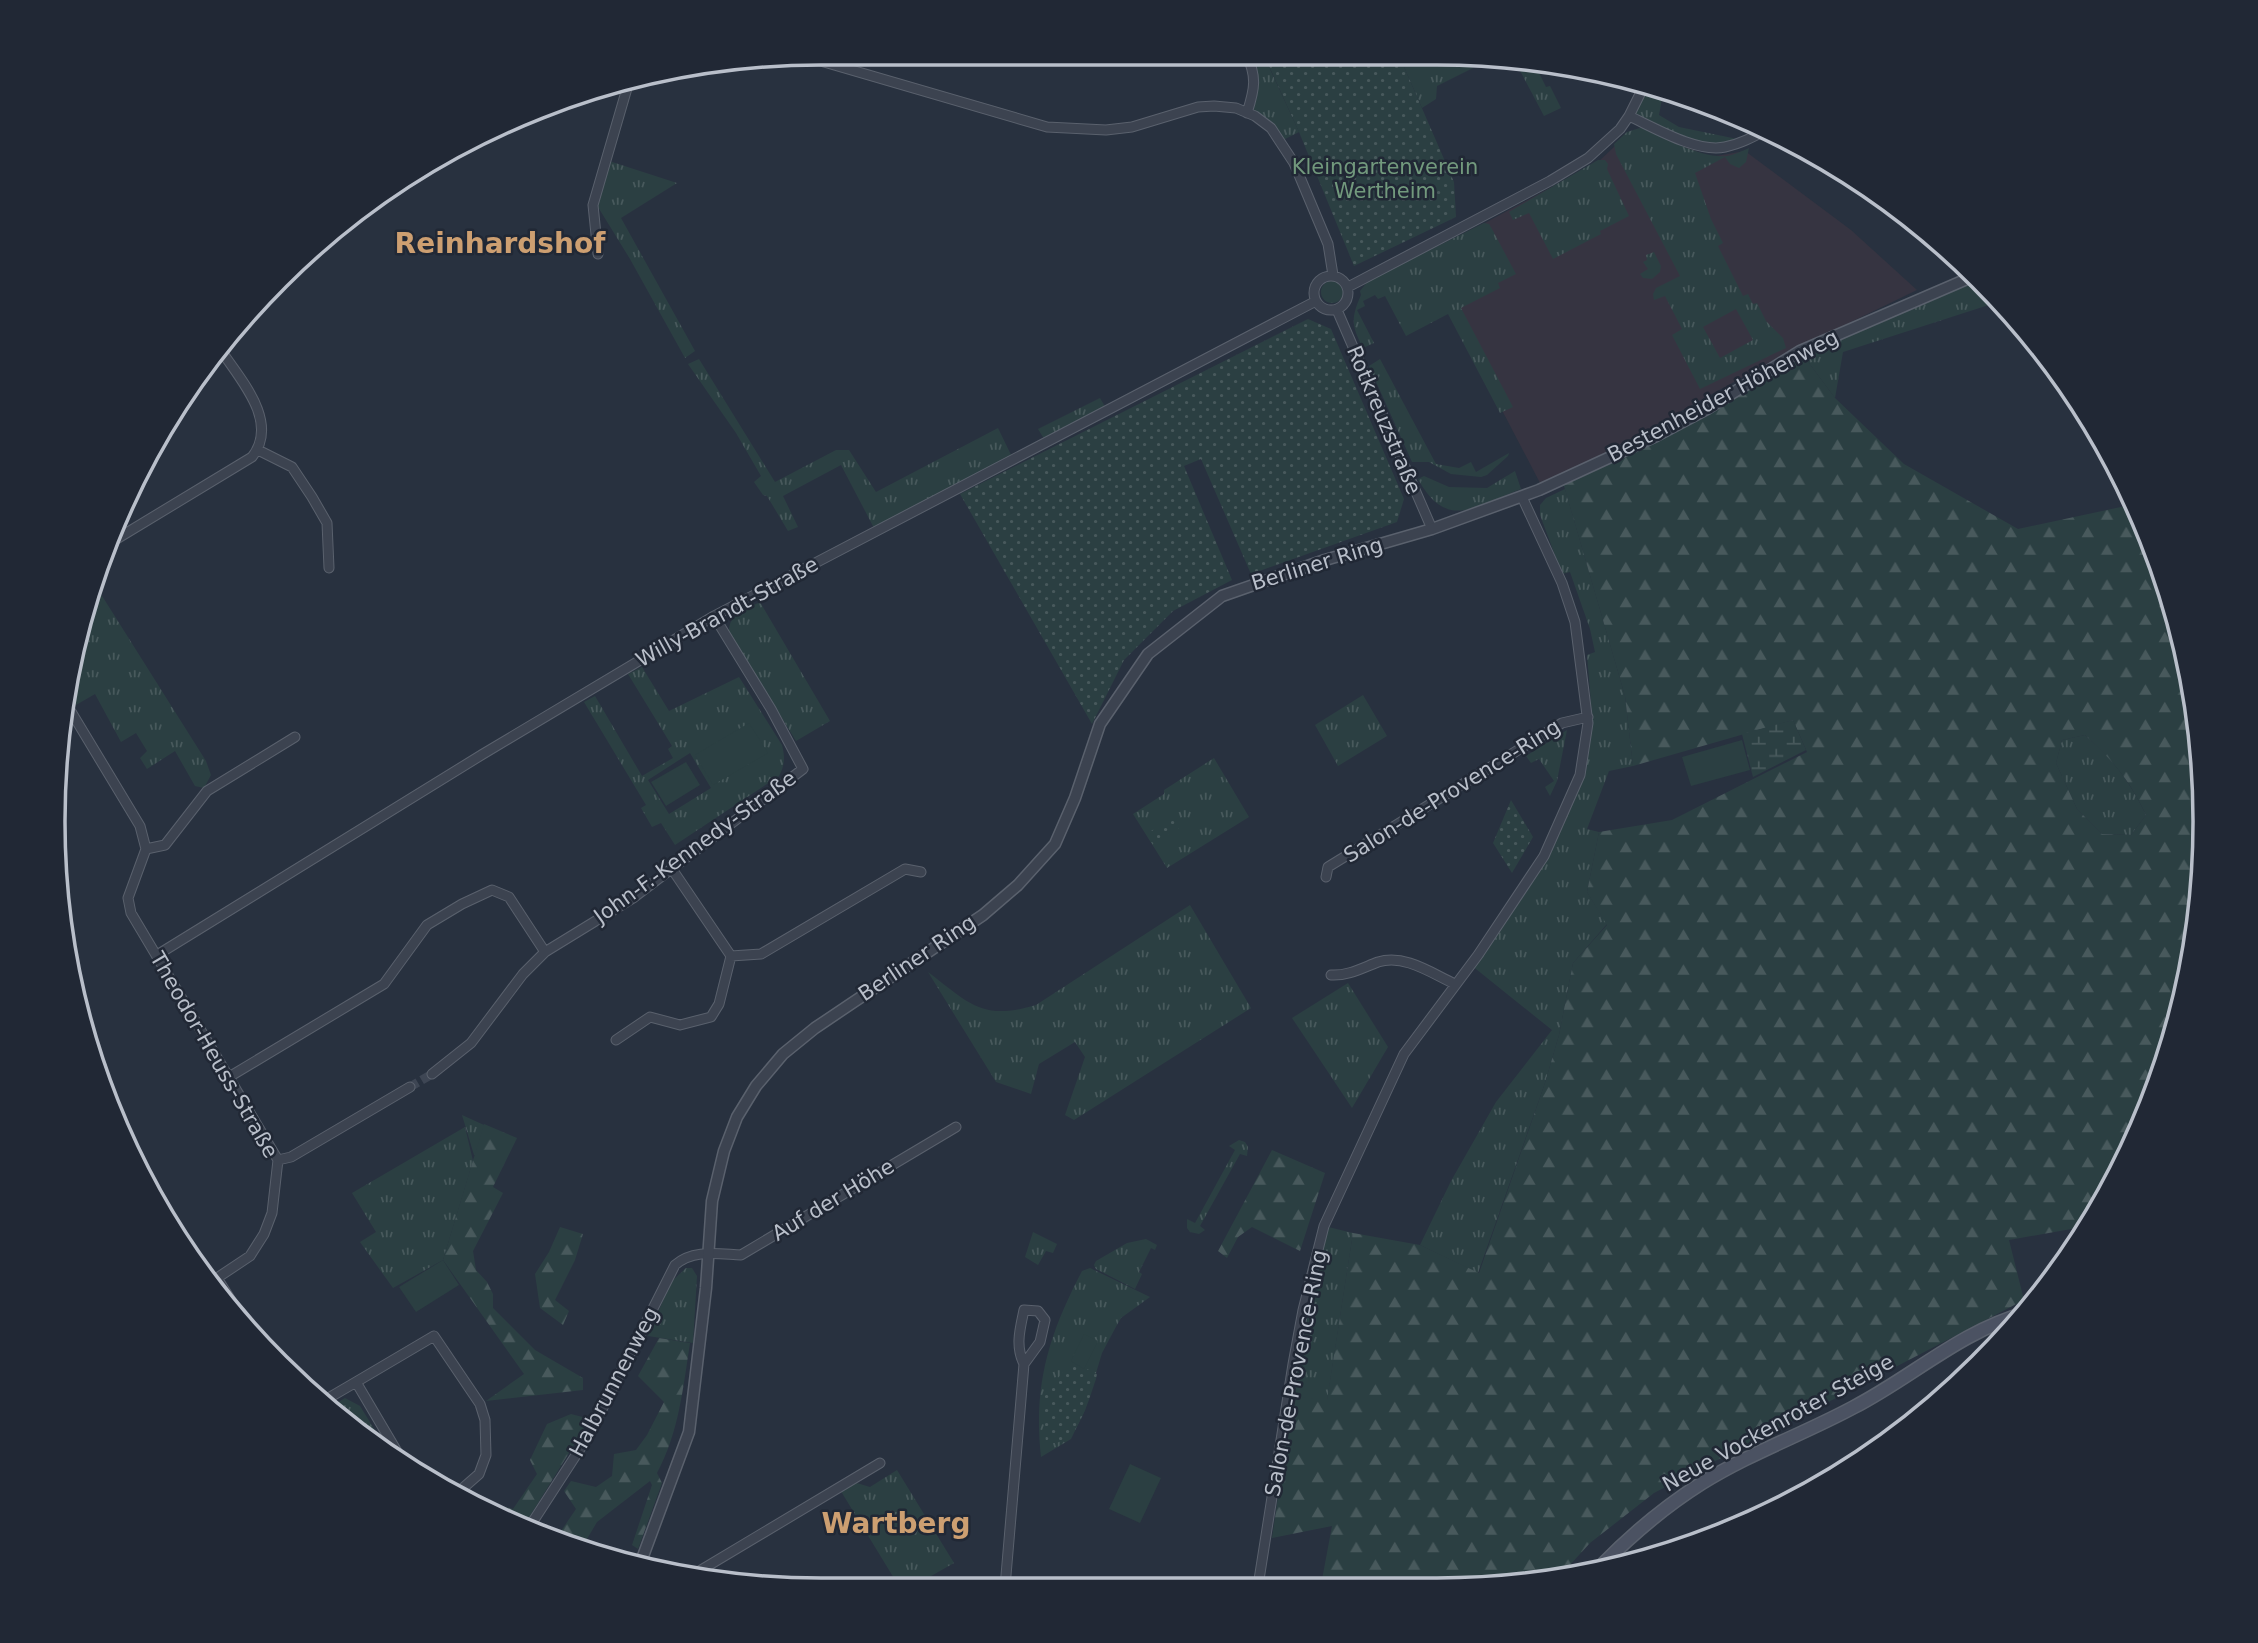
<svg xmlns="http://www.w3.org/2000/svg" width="2258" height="1643" font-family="'DejaVu Sans',sans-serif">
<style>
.medical{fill:#363441}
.grass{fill:url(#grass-tufts);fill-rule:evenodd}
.forest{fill:url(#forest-firs);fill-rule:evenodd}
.wetland{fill:url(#wetland-marsh)}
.park{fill:url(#park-dots)}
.pitch{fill:#2b3f42}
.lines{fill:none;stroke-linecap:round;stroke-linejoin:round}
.minor-tunnel{stroke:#3e4654;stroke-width:9;stroke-dasharray:9 4.5;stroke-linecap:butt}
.minor-casing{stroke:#5a616d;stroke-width:11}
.tertiary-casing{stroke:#5a616d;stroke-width:13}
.secondary-casing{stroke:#5a616d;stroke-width:15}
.minor{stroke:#3c4350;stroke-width:9}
.tertiary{stroke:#3c4350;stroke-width:10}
.secondary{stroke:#4b5262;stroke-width:12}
.labels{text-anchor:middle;stroke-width:5;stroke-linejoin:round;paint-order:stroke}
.park-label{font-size:21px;fill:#72997d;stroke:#212835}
.street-label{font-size:21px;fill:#b9bfca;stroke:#212835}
.district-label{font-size:28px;font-weight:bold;fill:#cd9f71;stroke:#212835}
.rim{fill:none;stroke:#b9bfca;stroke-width:3.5}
</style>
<defs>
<pattern id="grass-tufts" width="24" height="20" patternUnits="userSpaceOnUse" patternTransform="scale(1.75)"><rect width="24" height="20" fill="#2b3f42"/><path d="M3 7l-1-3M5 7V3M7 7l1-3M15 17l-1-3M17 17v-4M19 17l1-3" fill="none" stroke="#48595c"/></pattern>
<pattern id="forest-firs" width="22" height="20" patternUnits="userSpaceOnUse" patternTransform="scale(1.75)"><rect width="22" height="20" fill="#2b3f42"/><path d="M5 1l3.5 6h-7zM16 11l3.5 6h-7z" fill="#48595c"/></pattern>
<pattern id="wetland-marsh" width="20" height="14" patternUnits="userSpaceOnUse" patternTransform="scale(1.75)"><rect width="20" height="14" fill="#2b3f42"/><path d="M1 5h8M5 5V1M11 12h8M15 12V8" fill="none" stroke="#48595c"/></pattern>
<pattern id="park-dots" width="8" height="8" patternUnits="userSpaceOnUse" patternTransform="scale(1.75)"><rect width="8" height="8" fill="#2b3f42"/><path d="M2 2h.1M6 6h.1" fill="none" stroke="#48595c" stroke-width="1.8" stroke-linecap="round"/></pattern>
</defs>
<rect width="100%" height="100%" fill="#28313f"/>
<!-- medical -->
<path class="medical" d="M1631,131L1655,134L1710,157L1745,151L1851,230L1917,290L1783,355L1581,466L1540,483L1422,257L1598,162Z"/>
<!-- grass -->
<path class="grass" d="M1398,53H1428L1429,55L1437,53L1468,57L1473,68L1437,86L1436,99L1422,108Z
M1264,56L1299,132L1281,141L1247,113L1254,91L1250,62Z
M1516,63L1529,65L1531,70L1536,67L1546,87L1550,86L1561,108L1544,116Z
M1646,82L1664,88L1659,115L1679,127L1747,141L1722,148L1697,145L1629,116Z
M1643,127C1664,138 1703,159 1727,156C1734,155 1742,151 1749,148L1746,162L1739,168L1730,164L1725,157L1695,173L1711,219L1723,243L1718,246L1743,296L1748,294L1753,304L1757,303L1766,321L1783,338L1786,348L1700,389L1672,335L1682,329L1665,296L1654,300L1653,294L1656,288L1680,276L1616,154L1614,144L1627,132ZM1736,309L1753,340L1720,358L1703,327Z
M606,160L677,183L621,218L695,351L685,358L630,259L598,207L593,205Z
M1598,160H1605L1608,164L1607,169L1629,216L1600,231L1601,234L1553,259L1529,213L1513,220L1509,212Z
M1484,223L1489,224L1492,229L1516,274L1498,283L1500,288L1461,308L1513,407L1500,413L1448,314L1406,336L1385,296L1378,299L1375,295L1363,301L1365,306L1357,310L1374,343L1363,348C1351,325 1351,318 1361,295L1360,291L1368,281Z
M1654,252L1661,266L1660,272L1652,279L1643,278L1640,274L1648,269L1643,262L1647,260L1646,255Z
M1959,260L1998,302L1843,352L1835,398L1800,351L1967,277Z
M1321 292a11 11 0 1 1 22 0a11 11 0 1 1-22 0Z
M699,359L775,482L836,450H849L876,492L998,428L1013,459L875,530L841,465L783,496L798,527L788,531L767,496L763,495L754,482L761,476L736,433L688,364Z
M1380,359L1436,464L1459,468L1471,462L1476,472L1509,453L1508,456L1487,475L1481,477L1451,474L1429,462H1412L1369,366Z
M1100,398L1107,410L1046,442L1038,429Z
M1515,471L1521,489C1475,506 1447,532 1418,479L1424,476L1449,487L1487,488Z
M1565,489L1625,696L1633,766L1609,771L1587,829L1599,832L1587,892L1607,924L1573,963L1559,1035L1545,1083L1478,1273L1420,1245L1451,1181L1496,1102L1552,1030L1471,965L1544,856L1580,775L1588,723L1592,715L1587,655L1595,652L1590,629L1570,572L1562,574L1540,515V505L1546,498Z
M92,580L206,761L211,775L204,788L195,786L175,751L147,769L140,758L147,751L136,733L121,742L95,694L76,705L66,690Z
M760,602L830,721L796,741L729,632C729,613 745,610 760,602Z
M642,667L669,711L739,677L782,745C785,757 785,765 779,776L675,845L661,823L652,827L641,808L646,805L584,702L595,696L642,776L673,758L668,749L672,746L628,674ZM690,753L711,788L669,814L648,780Z
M1363,695L1387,736L1338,766L1315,725Z
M1567,730L1557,781L1550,796L1545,787L1554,781L1539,759L1531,763L1526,756Z
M2085,735C2113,760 2129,780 2146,815L2131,835L2102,834L2077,809L2056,763L2062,740Z
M1214,758L1249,817L1167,868L1133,814L1164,794V790Z
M1190,905L1251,1008L1074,1120L1065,1115L1085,1057L1075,1042L1039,1064L1031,1094L996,1082L928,972C970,1004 982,1021 1036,1005Z
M1348,983L1388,1047L1352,1108L1292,1018Z
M462,1115L484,1125L475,1155H474Z
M465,1127L473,1161L443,1260L393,1288L360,1242L376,1232L352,1193Z
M1239,1140L1245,1142L1248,1147L1247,1156L1240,1154L1200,1226L1205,1230L1199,1234L1190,1232L1187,1228V1219L1195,1223L1235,1150L1229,1146Z
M1324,1226L1353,1233L1327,1401L1293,1396V1364Z
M1033,1232L1057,1244L1053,1253L1046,1251L1038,1265L1025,1257Z
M1146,1239L1157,1245L1155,1250L1151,1248L1139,1272L1142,1274L1135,1289L1096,1269L1094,1265L1096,1261L1127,1243Z
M686,1268H692L697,1276L693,1343L648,1336L671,1282Z
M1090,1268L1150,1297L1121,1318L1118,1323L1102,1353L1085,1410L1071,1439L1041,1457C1033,1385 1049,1334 1082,1271Z
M345,1398L360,1406L389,1453L327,1409Z
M897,1470L954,1563L910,1588H900L839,1488L850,1481L870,1487Z"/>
<!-- forest -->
<path class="forest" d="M1800,351L1835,398L1904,464L2018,529L2135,504L2179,622L2204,771L2199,921L2165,1068L2103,1206L2088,1226L2009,1240L2024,1300L1654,1493L1590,1543L1558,1578L1537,1584L1321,1585L1332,1526L1272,1538L1293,1396L1327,1400L1353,1233L1420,1245L1479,1273L1545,1083L1559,1035L1573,963L1607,925L1587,892L1599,832L1672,820L1807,752L1793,720L1633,766L1625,696L1562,479L1656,436ZM2085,735C2114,762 2129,779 2146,815L2131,835L2102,834L2077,809L2056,763L2062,740Z
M484,1124L517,1138L493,1187L503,1193L473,1251L476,1270L487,1282L493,1294V1308L535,1350L583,1378V1390L486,1401L524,1374L443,1260Z
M1272,1150L1325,1173L1300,1251L1252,1227L1238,1237L1227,1258L1218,1251Z
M560,1227L583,1234L575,1260L555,1300L569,1311L563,1325L540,1308L535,1274L549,1252Z
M659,1338L690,1343C683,1388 679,1432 657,1473L662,1483L638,1549L632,1545L652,1485L650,1481L597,1522L587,1539L578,1546L553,1535L561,1531L576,1509L564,1491L571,1481L596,1487L612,1476L614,1454L636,1450L647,1435L664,1402L638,1376Z
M571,1414L590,1419L525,1524L492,1510L499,1505L513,1509L537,1474L530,1460L547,1424Z"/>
<!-- wetland -->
<path class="wetland" d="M1793,720L1806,750L1753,777L1742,734Z"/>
<!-- park -->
<path class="park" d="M1263,53H1398L1454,182L1456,217L1354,266L1299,132Z
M1308,319L1331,329L1404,499L1397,522L1251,574L1201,459L1184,466L1232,580L1173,611L1124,660L1092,724L960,494Z
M1511,800L1533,837L1512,873L1493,843Z
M1176,816L1182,826L1153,845L1146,834Z
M1071,1361L1097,1374L1096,1379C1090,1396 1082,1426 1068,1437C1062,1443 1054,1443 1046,1444L1043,1398Z"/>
<!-- pitch -->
<path class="pitch" d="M749,723L768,753L713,785L695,755Z
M1742,740L1750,770L1691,786L1682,757Z
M686,762L700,785L666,806L651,782Z
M443,1260L459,1285L416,1312L399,1287Z
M1084,1334L1098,1341L1084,1369L1071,1361Z
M1130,1464L1161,1478L1140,1523L1109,1509Z"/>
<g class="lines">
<!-- minor-tunnel -->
<path class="minor-tunnel" d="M410,1087L432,1074"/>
<defs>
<path id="minor" d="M1246,53C1257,77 1255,88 1247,113
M800,55L1047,127L1106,130L1132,127L1198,107L1214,106L1236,108L1255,116L1271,128L1294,163L1328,244L1333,275
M848,69L852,53
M1629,116C1655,128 1697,153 1725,147C1740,144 1753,137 1766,130
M598,254L593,205L630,78
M1314 293a17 17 0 1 1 34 0a17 17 0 1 1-34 0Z
M1348,287L1550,181L1588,158L1620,129L1629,116L1646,82
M1337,310L1432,529
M258,450L292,467L312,497L327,523L329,568
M105,546L252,457C280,422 240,379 220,349
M64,700L140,826L146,849L128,898L131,913L278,1160L272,1213L264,1234L250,1256L208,1284
M146,849L165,845L207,791L295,737
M672,869L731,956L761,954L905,869L921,872
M1326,877L1328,867L1562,723L1588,717
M157,955L483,754L714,616L1316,301
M1331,975C1348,976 1362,968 1378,962C1405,954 1431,973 1455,984
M616,1040L650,1017L680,1025L711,1017L719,1004L731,956
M432,1074L471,1043L523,974L545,952L633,898L803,769L771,709L714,616
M229,1077L384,984L427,925L462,904L492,890L509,897L545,952
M278,1160L291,1157L410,1087
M217,1278L250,1331
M356,1382L434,1336L480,1404L485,1420L486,1455L479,1474L455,1495
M320,1403L356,1382L405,1465
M530,1526L589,1435L675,1265C693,1249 718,1254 741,1255L956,1127
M691,1576L880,1463
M1258,1586L1293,1364L1303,1310L1324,1226L1404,1054L1478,955L1544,856L1580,775L1588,723L1575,622L1562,583L1522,497
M1005,1587L1024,1364C1015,1346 1020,1329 1024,1310L1038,1311L1045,1320L1040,1342L1024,1364"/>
<path id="tertiary" d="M639,1567L689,1432L706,1288L712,1201L724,1151L737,1117L756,1086L783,1054L815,1028L983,915L1018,885L1055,844L1075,798L1100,724L1148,654L1222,596L1325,560L1432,529L1539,490L1656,436L1707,409L1800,351L1974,276"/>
<path id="secondary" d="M1600,1567C1631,1535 1664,1507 1702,1483C1750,1453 1804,1434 1854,1407C1912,1377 1961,1331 2026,1313"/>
</defs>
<!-- minor casing -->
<use href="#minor" class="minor-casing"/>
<!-- tertiary casing -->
<use href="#tertiary" class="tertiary-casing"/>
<!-- secondary casing -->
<use href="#secondary" class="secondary-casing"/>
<!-- minor -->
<use href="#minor" class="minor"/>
<!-- tertiary -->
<use href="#tertiary" class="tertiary"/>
<!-- secondary -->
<use href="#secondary" class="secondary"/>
</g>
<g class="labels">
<!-- park labels -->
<g class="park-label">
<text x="1385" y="174">Kleingartenverein<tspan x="1385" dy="24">Wertheim</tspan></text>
</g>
<!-- street labels -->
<g class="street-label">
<text transform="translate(1723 396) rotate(-28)" y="7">Bestenheider Höhenweg</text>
<text transform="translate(1384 420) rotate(67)" y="7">Rotkreuzstraße</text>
<text transform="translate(1317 564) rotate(-17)" y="7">Berliner Ring</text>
<text transform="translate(727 612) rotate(-29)" y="7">Willy-Brandt-Straße</text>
<text transform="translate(1452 791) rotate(-32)" y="7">Salon-de-Provence-Ring</text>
<text transform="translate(695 847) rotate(-36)" y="7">John-F.-Kennedy-Straße</text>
<text transform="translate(917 958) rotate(-34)" y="7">Berliner Ring</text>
<text transform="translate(214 1055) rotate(60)" y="7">Theodor-Heuss-Straße</text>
<text transform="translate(833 1200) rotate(-31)" y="7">Auf der Höhe</text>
<text transform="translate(1296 1373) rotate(-79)" y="7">Salon-de-Provence-Ring</text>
<text transform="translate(614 1382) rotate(-62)" y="7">Halbrunnenweg</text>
<text transform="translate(1778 1423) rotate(-29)" y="7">Neue Vockenroter Steige</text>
</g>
<!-- district labels -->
<g class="district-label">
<text x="500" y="253">Reinhardshof</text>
<text x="896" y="1533">Wartberg</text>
</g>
</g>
<!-- crop -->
<path d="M0 0H2258V1643H0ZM821 65H1437A756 756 0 0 1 2193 821V822A756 756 0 0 1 1437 1578H821A756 756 0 0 1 65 822V821A756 756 0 0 1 821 65Z" fill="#212835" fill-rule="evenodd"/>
<path class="rim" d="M821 65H1437A756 756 0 0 1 2193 821V822A756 756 0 0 1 1437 1578H821A756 756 0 0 1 65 822V821A756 756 0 0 1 821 65Z"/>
</svg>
